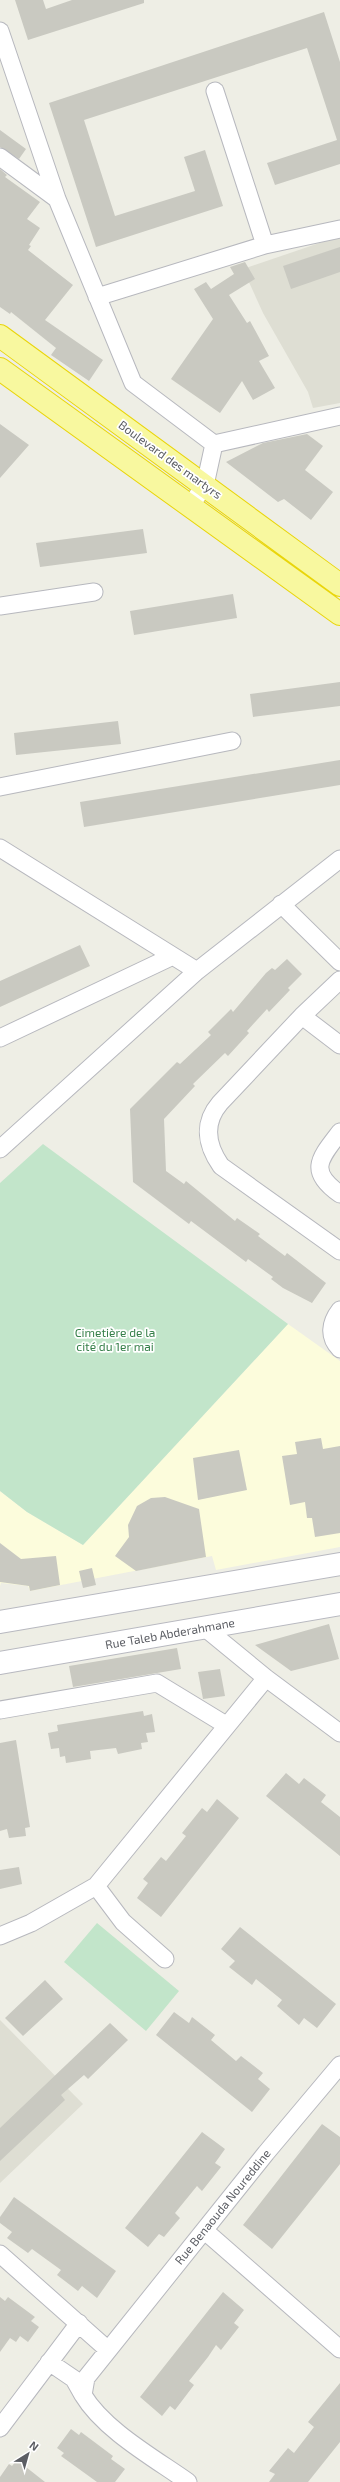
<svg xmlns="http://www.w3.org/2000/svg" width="340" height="2482" font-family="'Exo 2',sans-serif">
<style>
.commercial{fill:#fcfcdc}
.education{fill:#deded3}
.green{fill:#c2e5ca}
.building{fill:#c9c9c1}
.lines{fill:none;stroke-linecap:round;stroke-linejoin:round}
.minor-casing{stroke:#b7b8be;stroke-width:19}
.secondary-casing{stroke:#b8b9c0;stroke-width:24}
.trunk-casing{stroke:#e9d50a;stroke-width:24}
.minor{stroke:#fff;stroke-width:17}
.secondary{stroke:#fff;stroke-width:22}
.trunk{stroke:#f8f89f;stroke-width:22}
.labels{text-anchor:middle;stroke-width:3.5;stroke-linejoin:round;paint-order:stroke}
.street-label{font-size:12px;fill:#5c5e64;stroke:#fff}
.park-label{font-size:12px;fill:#38804b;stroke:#fff}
</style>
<rect width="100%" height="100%" fill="#eeeee5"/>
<!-- commercial -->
<path class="commercial" d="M288,1324L340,1361V1547L216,1570L212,1556L30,1591L28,1586L1,1583L0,1586V1491L27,1512L83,1545Z"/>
<!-- education -->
<path class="education" d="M340,236V403L313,408L308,392L263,313L243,269Z
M0,2020L83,2104L0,2183Z"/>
<!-- green -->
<path class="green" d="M43,1144L288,1324L83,1545L27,1512L0,1491V1183Z
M97,1923L179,1991L146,2031L64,1962Z"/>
<!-- building -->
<path class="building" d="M15,0H43L46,9L72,0H144V3L28,40Z
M324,12L340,62V164L275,185L267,163L337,140L307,48L84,120L115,216L195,191L184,157L205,150L223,206L96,247L49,103Z
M0,130L26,149L19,159L0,147Z
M0,169L7,175L5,177L40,202L27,219L40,228L29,245L31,246L28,250L73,285L45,320L103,360L89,381L51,355L56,348L11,312L10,314L0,307Z
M340,247V272L291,289L283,266Z
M245,262L255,279L229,295L247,323L250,321L269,356L259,361L275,388L253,400L242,381L220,413L171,379L213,319L194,289L206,282L211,289L234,274L230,267Z
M0,424L29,445L0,478Z
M307,434L323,446L305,470L333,492L311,520L284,499L278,502L226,462L263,443Z
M143,529L147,553L40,567L36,543Z
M233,594L237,618L134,635L130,611Z
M340,682V706L253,717L250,694Z
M118,721L121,744L16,755L14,733Z
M340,760V785L84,827L80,802Z
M80,945L90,966L0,1007V981Z
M287,959L302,974L288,988L290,990L269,1012L267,1009L247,1031L249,1033L228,1056L225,1053L193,1084L195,1086L164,1119L166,1171L184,1184L186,1181L235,1221L237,1218L260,1234L258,1236L285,1256L287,1253L326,1283L312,1303L283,1288L271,1279L273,1277L248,1259L246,1262L191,1221L189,1224L133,1182L130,1109L177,1062L180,1064L211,1035L208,1032L231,1009L233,1012L266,973L272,968L275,970Z
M321,1438L323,1449L340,1446V1533L315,1537L312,1518H307L305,1502L290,1505L282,1456L297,1454L295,1442Z
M239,1450L247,1490L198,1500L193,1458Z
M165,1497L199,1509L206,1557L136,1571L115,1556L129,1537L128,1525L137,1506L151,1498Z
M0,1543L21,1559L56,1556L60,1585L30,1591L29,1586L0,1582Z
M92,1568L96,1585L83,1588L79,1571Z
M329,1624L339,1659L291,1671L255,1645Z
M177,1648L181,1669L73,1687L69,1666Z
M220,1669L225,1696L203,1699L198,1672Z
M143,1711L144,1716L152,1714L155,1732L146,1733L148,1742L141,1743L142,1749L118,1754L116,1748L90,1751L91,1759L66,1763L65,1756L60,1757L59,1748L51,1749L48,1733L58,1731L57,1725Z
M16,1740L30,1827L25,1828L26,1836L9,1838L7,1829L0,1831V1743Z
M286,1773L299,1784L304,1778L326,1795L321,1802L340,1817V1856L266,1796Z
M217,1799L239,1818L161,1917L137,1898L148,1883L143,1879L161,1857L166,1861L186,1836L182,1833L202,1808L207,1812Z
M19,1867L22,1884L0,1889V1870Z
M240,1927L336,2004L317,2028L304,2018L299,2025L277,2006L282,2000L256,1979L252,1985L229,1967L235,1961L221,1949Z
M45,1980L63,1999L23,2036L5,2018Z
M174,2012L189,2023L192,2017L215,2035L211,2040L236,2061L241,2056L263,2073L258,2079L270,2089L252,2112L156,2035Z
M110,2023L128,2040L88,2079L84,2075L61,2095L65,2100L0,2161V2128Z
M322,2124L340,2137V2164L272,2249L243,2225Z
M202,2132L225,2149L215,2163L221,2167L202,2191L197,2186L175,2213L180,2218L164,2237L159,2234L148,2247L125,2228Z
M14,2197L116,2271L97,2298L82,2286L78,2291L57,2275L61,2270L32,2249L28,2253L7,2238L12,2232L0,2223V2217Z
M223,2292L244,2310L234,2323L239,2327L221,2350L216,2345L208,2357L189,2381L194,2385L175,2410L170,2406L162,2416L140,2397Z
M0,2297L5,2301L8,2297L35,2317L31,2321L39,2327L28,2342L20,2336L16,2342L10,2338L0,2352Z
M340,2383V2442L308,2482H269L275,2474L269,2471L288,2448L294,2453L314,2427L308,2422Z
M71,2429L79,2435L81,2432L113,2456L111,2459L125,2469L115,2482H97L61,2456L64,2453L57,2448Z
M17,2460L45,2482H0V2477L9,2464L12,2466Z"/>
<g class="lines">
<defs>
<path id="minor" d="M0,31L57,199L133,383L214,444
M215,91L265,245
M0,157L57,199
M97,297L265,245L340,229
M214,444L340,416
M190,506L205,485L214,444
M0,606L94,592
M0,787L232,741
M0,848L197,971
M281,904L340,962
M340,980L302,1016L220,1103C202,1124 207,1146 221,1166L340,1251
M302,1016L340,1045
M0,1038L173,956
M340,1132C320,1158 307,1171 340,1194
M0,1149L197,971L340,859
M340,1310C330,1323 328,1337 340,1349
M205,1628L266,1678L340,1733
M0,1710L157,1683L226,1725
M96,1886L123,1922L165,1959
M0,1936L31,1923L96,1886L266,1678
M205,2231L340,2349
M0,2254L107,2349
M49,2362L74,2379L83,2395
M0,2428L79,2323
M188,2482C154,2458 104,2430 83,2395L86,2378L266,2153L340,2065"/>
<path id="secondary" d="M0,1622L340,1564
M0,1663L340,1604"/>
<path id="trunk" d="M0,336L340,585
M0,369L340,614"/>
</defs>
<!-- minor casing -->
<use href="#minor" class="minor-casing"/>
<!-- secondary casing -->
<use href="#secondary" class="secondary-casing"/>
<!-- trunk casing -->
<use href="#trunk" class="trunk-casing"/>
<!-- minor -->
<use href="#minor" class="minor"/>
<!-- secondary -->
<use href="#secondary" class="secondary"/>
<!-- trunk -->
<use href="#trunk" class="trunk"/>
</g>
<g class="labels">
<!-- street labels -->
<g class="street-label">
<text transform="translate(170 460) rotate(36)" y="4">Boulevard des martyrs</text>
<text transform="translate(170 1634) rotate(-10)" y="4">Rue Taleb Abderahmane</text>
<text transform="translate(223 2207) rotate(-51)" y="4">Rue Benaouda Noureddine</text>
</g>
<!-- park labels -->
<g class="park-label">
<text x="115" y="1337">Cimetière de la<tspan x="115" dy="14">cité du 1er mai</tspan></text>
</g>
</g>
<!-- north arrow -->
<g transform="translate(28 2454) rotate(37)" stroke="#ffffff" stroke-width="3" paint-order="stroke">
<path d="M0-3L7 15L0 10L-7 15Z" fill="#5c5e64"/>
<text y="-6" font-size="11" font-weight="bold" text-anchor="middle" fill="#5c5e64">N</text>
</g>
</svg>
